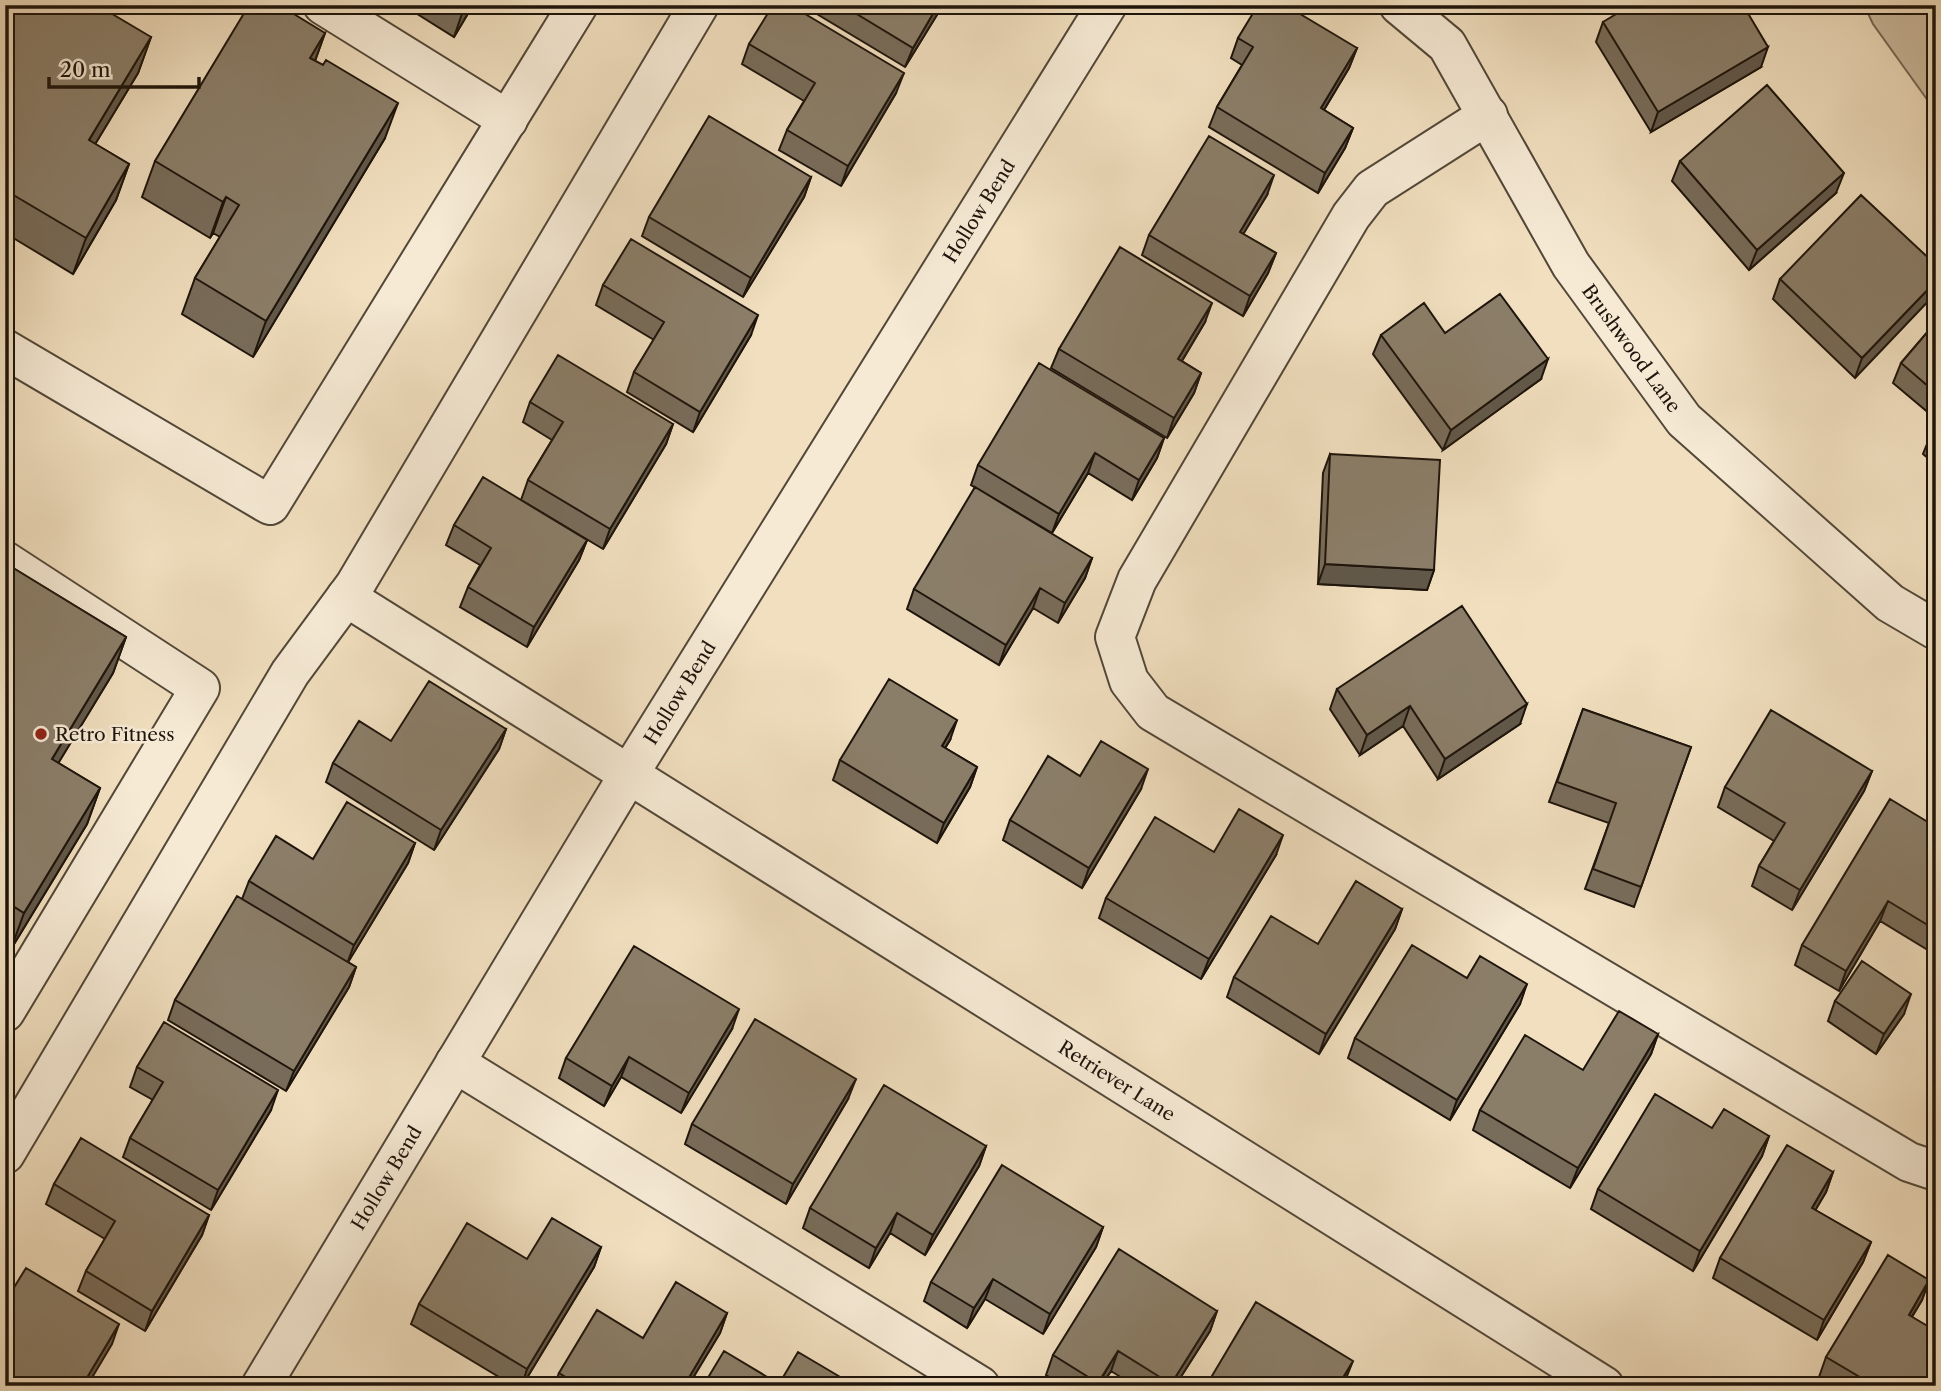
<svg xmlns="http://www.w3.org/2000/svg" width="1941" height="1391" font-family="'Libre Caslon Text',serif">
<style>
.green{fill:#cdbca0;stroke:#756856;stroke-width:2}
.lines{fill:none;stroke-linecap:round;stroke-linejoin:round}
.minor-casing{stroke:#524738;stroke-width:42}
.minor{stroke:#f6ead5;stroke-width:38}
.wall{fill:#786c5a;stroke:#1d140b;stroke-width:2}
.shaded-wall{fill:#61584a;stroke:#1d140b;stroke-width:2}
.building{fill:#8b7e69;stroke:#1d140b;stroke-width:2}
.poi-dot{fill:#8f2418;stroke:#f6ead5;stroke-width:2.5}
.labels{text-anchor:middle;stroke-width:5;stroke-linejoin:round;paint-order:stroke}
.street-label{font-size:19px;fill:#1d140b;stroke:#f6ead5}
.poi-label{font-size:19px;fill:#1d140b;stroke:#f6ead5;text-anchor:start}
</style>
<rect width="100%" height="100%" fill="#f1dfbf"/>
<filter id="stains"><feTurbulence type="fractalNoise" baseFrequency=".00286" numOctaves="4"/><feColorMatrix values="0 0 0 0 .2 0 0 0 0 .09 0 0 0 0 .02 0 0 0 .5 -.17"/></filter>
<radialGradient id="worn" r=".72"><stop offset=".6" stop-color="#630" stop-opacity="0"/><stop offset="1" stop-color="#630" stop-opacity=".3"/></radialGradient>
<!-- green -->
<path class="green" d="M1864,5H1936V112L1873,24Z"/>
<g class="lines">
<defs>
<g id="minor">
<path d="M323,5L508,120"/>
<path id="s1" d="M1399,5L1447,45L1571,265L1684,420L1890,603L1936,630"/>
<path d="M1488,115L1372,189L1351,216L1137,580L1115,637L1129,681L1153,712L1909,1162L1936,1171"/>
<path d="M5,349L270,505L578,5"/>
<path d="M5,561L200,688L5,1012"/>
<path id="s2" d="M346,597L1604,1386"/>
<path d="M455,1063L980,1386"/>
<path d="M5,1154L290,673L355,585L699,5"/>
<path id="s3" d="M261,1386L629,774L1107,5"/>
</g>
</defs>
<!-- minor casing -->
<use href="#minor" class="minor-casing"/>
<!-- minor -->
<use href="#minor" class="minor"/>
</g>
<!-- wall -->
<path class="wall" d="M5,5L151,37L138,73L95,144L129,164L116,200L73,274L5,233Z
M403,5H473L454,37Z
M820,5H943L905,67L817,14Z
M1603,22L1761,67L1651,132L1596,42Z
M325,33L315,61L385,138L253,357L182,314L195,278L220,237L213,233L210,238L142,197L155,161Z
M1238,38L1357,48L1349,68L1324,110L1353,128L1345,148L1318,193L1209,127L1217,107L1242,65L1231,58Z
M749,44L896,93L841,186L779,150L787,130L804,101L742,64Z
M1680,161L1836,193L1749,270L1672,181Z
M811,177L804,197L743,297L642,236L649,217Z
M1267,195L1243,234L1276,253L1268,273L1243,316L1142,255L1149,235Z
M1936,265L1855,378L1773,299L1780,279Z
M603,285L751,335L693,432L627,392L634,372L654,340L596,305Z
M1205,322L1182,361L1201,373L1194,393L1167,438L1051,368L1059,349Z
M1936,322V419L1893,383L1901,363Z
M1445,333L1541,379L1443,450L1373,354L1381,335Z
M530,402L673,424L666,444L603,549L521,500L528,480L552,440L523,422Z
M1936,428V465L1923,454L1931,434Z
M1164,438L1157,458L1132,500L1088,473L1052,533L971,485L978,465Z
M1330,454L1434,570L1427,590L1318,584L1323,473Z
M454,525L587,540L579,560L527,647L460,607L468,587L480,565L446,545Z
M1092,558L1085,578L1058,623L1033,608L999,665L907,609L914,589Z
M5,563L126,637L113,673L58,763L100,788L87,824L11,949L5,945Z
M1337,689L1520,724L1438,779L1403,726L1360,755L1330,709Z
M1583,709L1691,747L1634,907L1585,889L1609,823L1549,802Z
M506,729L499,749L434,850L326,782L333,763L391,741Z
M950,740L945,748L977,767L970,787L937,843L833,780L840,760Z
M1872,771L1864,791L1792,910L1752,886L1759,866L1774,841L1718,807L1725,787Z
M1080,776L1141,789L1082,888L1003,840L1010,820Z
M1936,827V955L1880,921L1839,991L1795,965L1802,945Z
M415,843L408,863L348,962L356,967L349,987L286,1091L168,1020L175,1000L242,899L249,881L313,859Z
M1214,852L1276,855L1201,979L1099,918L1106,898Z
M1402,909L1395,929L1319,1054L1227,997L1234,977L1318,944Z
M1467,978L1520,1004L1450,1120L1348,1058L1355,1038Z
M1936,1000V1019L1930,1015Z
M1835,1001L1904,1014L1876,1054L1828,1021Z
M732,1029L681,1113L621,1077L604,1106L559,1078L566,1058Z
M1658,1034L1651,1054L1570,1188L1473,1130L1480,1110L1583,1070Z
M137,1067L271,1110L211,1210L123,1157L130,1138L153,1100L130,1087Z
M848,1099L786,1204L685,1144L692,1124Z
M1712,1128L1769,1136L1762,1156L1693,1271L1591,1209L1598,1189Z
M986,1146L979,1166L925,1255L890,1233L869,1268L803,1228L810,1208Z
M1833,1172L1826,1192L1815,1210L1871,1242L1863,1262L1817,1340L1713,1278L1720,1258Z
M54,1184L209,1215L202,1235L145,1331L78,1291L86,1271L105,1239L46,1204Z
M1103,1227L1096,1247L1043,1334L985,1299L967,1328L924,1301L931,1282Z
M601,1247L594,1267L522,1386H514L411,1324L419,1304L527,1259Z
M1929,1280L1922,1300L1912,1317L1936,1386H1834L1819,1377L1826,1357Z
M1217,1311L1210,1331L1175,1386H1135L1111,1371L1101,1386H1063L1046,1375L1053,1355Z
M727,1313L720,1333L688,1386H554L559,1373L643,1338Z"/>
<!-- shaded-wall -->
<path class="shaded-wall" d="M466,5H473L454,37L464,8Z
M938,5H943L905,67L913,48Z
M325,33L312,69L310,58Z
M151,37L138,73L76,176L89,140Z
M1768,47L1761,67L1651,132L1658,112Z
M1357,48L1349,68L1313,128L1321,108Z
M904,73L896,93L841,186L848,166Z
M398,103L385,138L253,357L266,321Z
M1353,128L1345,148L1318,193L1325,173Z
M129,164L116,200L73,274L86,238Z
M1844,173L1836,193L1749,270L1757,250Z
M1274,175L1267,195L1233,251L1240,232Z
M811,177L804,197L743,297L751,278Z
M226,197L213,233L210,238L223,202Z
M1276,253L1268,273L1243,316L1250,296Z
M1936,281V293L1855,378L1862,358Z
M1212,303L1205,322L1171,379L1178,359Z
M758,315L751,335L693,432L700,412Z
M1548,359L1541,379L1443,450L1451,430Z
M1201,373L1194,393L1167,438L1174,418Z
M673,424L666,444L603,549L610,529Z
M1164,438L1157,458L1132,500L1139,480Z
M1095,453L1088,473L1052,533L1059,514Z
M587,540L579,560L527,647L534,627Z
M1092,558L1085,578L1058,623L1065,603Z
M1325,564L1434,570L1427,590L1318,584Z
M1040,588L1033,608L999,665L1006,645Z
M126,637L113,673L39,795L52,759Z
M1527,704L1520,724L1438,779L1445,759Z
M1410,706L1403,726L1360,755L1367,735Z
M957,720L950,740L934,766L942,746Z
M506,729L499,749L434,850L441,830Z
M977,767L970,787L937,843L944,823Z
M1148,769L1141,789L1082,888L1089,868Z
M1872,771L1864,791L1792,910L1800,890Z
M100,788L87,824L11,949L24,913Z
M1283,835L1276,855L1201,979L1209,959Z
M415,843L408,863L347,964L354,945Z
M1888,901L1880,921L1839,991L1846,971Z
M1402,909L1395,929L1319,1054L1326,1034Z
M356,967L349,987L286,1091L294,1071Z
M1527,984L1520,1004L1450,1120L1457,1100Z
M1911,994L1904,1014L1876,1054L1884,1034Z
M739,1009L732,1029L681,1113L689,1093Z
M1658,1034L1651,1054L1570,1188L1578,1168Z
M629,1057L621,1077L604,1106L612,1086Z
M856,1079L848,1099L786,1204L793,1184Z
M278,1090L271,1110L211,1210L218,1190Z
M1769,1136L1762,1156L1693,1271L1700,1251Z
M986,1146L979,1166L925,1255L933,1235Z
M1833,1172L1826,1192L1805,1228L1812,1208Z
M897,1213L890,1233L869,1268L876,1248Z
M209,1215L202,1235L145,1331L152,1311Z
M1103,1227L1096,1247L1043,1334L1050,1314Z
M1871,1242L1863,1262L1817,1340L1824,1320Z
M601,1247L594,1267L522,1386L527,1369Z
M993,1279L985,1299L967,1328L974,1308Z
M1929,1280L1922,1300L1901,1334L1909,1315Z
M1217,1311L1210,1331L1175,1386H1170Z
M727,1313L720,1333L688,1386H684Z
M119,1324L112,1344L87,1386H82Z
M1118,1351L1111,1371L1101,1386H1097Z
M1353,1361L1343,1386H1338Z"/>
<!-- building -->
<path class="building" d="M5,5H97L151,37L89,140L129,164L86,238L5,190Z
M249,5H279L325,33L310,58L323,65L326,60L398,103L266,321L195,278L239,205L226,197L223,202L155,161Z
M773,5H790L904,73L848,166L787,130L815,83L749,44Z
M842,5H938L913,48Z
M1258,5H1285L1357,48L1321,108L1353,128L1325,173L1217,107L1253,47L1238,38Z
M1631,5H1743L1768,47L1658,112L1603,22Z
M1767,85L1844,173L1757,250L1680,161Z
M709,116L811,177L751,278L649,217Z
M1209,136L1274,175L1240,232L1276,253L1250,296L1149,235Z
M1861,195L1936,265V281L1862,358L1780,279Z
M631,239L758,315L700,412L634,372L664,322L603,285Z
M1120,247L1212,303L1178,359L1201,373L1174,418L1059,349Z
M1500,294L1548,359L1451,430L1381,335L1424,303L1445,333Z
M1936,322V393L1901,363Z
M558,355L673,424L610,529L528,480L563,422L530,402Z
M1039,363L1164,438L1139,480L1095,453L1059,514L978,465Z
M1936,428V438L1931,434Z
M1330,454L1440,460L1434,570L1325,564Z
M483,477L587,540L534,627L468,587L491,548L454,525Z
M975,487L1092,558L1065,603L1040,588L1006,645L914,589Z
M5,563L126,637L52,759L100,788L24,913L5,901Z
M1462,606L1527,704L1445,759L1410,706L1367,735L1337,689Z
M889,679L957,720L942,746L977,767L944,823L840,760Z
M429,681L506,729L441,830L333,763L359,721L391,741Z
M1583,709L1691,747L1641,887L1593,869L1616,803L1557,782Z
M1771,710L1872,771L1800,890L1759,866L1785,823L1725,787Z
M1101,741L1148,769L1089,868L1010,820L1048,756L1080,776Z
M1890,799L1936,827V930L1888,901L1846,971L1802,945Z
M347,802L415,843L354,945L249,881L276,836L313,859Z
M1239,809L1283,835L1209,959L1106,898L1155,817L1214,852Z
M1356,881L1402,909L1326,1034L1234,977L1271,916L1318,944Z
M237,896L356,967L294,1071L175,1000Z
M1412,945L1467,978L1480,956L1527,984L1457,1100L1355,1038Z
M634,946L739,1009L689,1093L629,1057L612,1086L566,1058Z
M1862,961L1911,994L1884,1034L1835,1001Z
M1619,1011L1658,1034L1578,1168L1480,1110L1525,1035L1583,1070Z
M755,1019L856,1079L793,1184L692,1124Z
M164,1022L278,1090L218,1190L130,1138L163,1082L137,1067Z
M884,1085L986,1146L933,1235L897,1213L876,1248L810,1208Z
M1655,1094L1712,1128L1724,1109L1769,1136L1700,1251L1598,1189Z
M81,1138L209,1215L152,1311L86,1271L115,1221L54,1184Z
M1787,1145L1833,1172L1812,1208L1871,1242L1824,1320L1720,1258Z
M1002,1165L1103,1227L1050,1314L993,1279L974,1308L931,1282Z
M552,1218L601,1247L527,1369L419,1304L467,1223L527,1259Z
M1119,1249L1217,1311L1171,1384L1118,1351L1098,1383L1053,1355Z
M1888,1255L1929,1280L1909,1315L1936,1331V1386H1875L1826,1357Z
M26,1268L119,1324L82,1386H5V1302Z
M676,1282L727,1313L684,1386H580L559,1373L597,1310L643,1338Z
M1256,1302L1353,1361L1338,1386H1206Z
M724,1351L779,1384L798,1352L847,1381L844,1386H703Z"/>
<!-- markers -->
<circle class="poi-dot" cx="41" cy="734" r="7"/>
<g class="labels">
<!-- street labels -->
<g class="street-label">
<text dy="7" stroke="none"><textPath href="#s3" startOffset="1377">Hollow Bend</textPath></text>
<text dy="7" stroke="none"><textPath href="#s1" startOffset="418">Brushwood Lane</textPath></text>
<text dy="7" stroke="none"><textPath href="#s3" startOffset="810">Hollow Bend</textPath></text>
<text dy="7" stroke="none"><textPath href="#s2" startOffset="910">Retriever Lane</textPath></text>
<text dy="7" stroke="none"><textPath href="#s3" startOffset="243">Hollow Bend</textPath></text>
</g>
<!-- poi labels -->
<g class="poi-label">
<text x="55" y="741">Retro Fitness</text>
</g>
</g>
<!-- margin -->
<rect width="1941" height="1391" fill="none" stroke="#f1dfbf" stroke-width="28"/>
<rect x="7" y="7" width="1927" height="1377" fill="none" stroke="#1d140b" stroke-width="3.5"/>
<rect x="14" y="14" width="1913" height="1363" fill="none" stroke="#1d140b" stroke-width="2"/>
<!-- scale -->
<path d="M49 77v10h150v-10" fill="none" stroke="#1d140b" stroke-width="3.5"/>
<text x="60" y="77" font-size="21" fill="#1d140b" stroke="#f6ead5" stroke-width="5" paint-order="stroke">20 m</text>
<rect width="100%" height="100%" filter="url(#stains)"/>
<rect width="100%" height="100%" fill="url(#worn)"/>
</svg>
